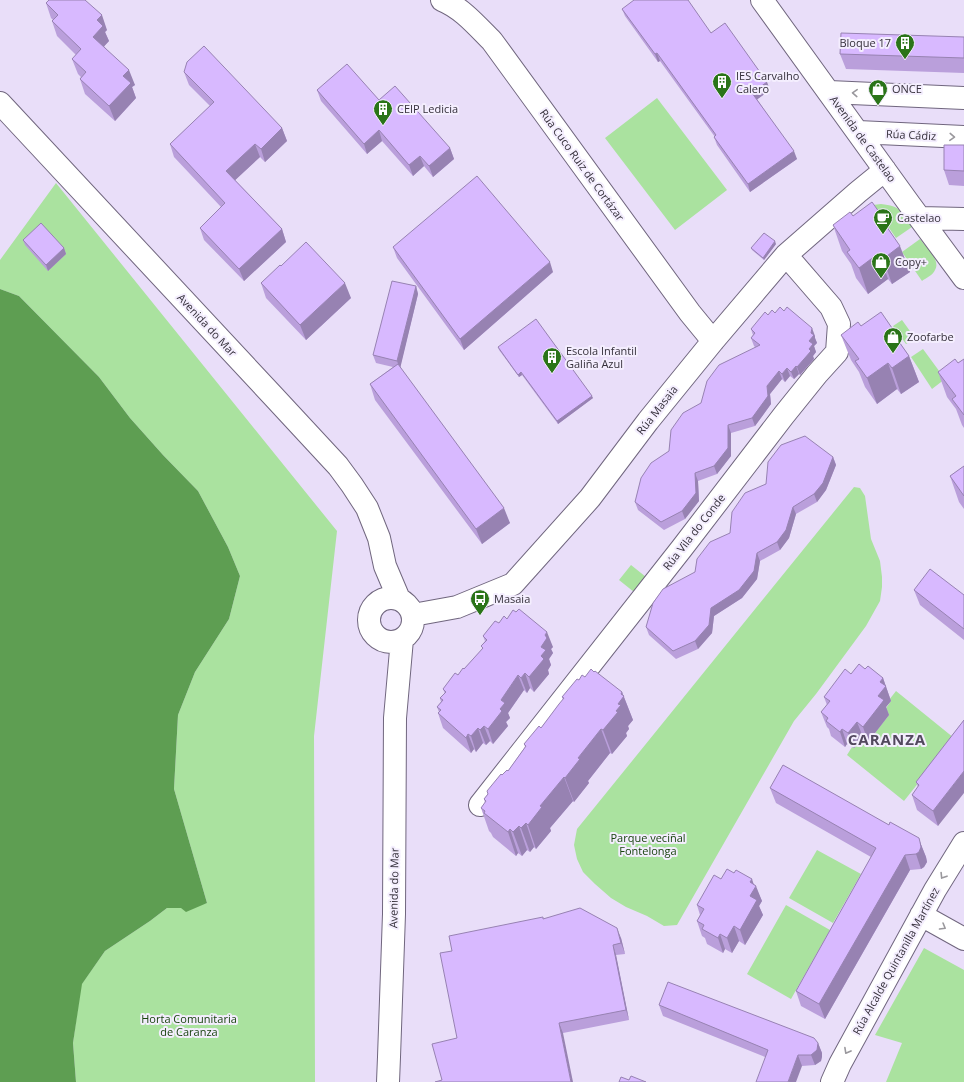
<svg xmlns="http://www.w3.org/2000/svg" width="964" height="1082" font-family="'Open Sans',sans-serif">
<style>
.green{fill:#aae29f}
.water{fill:#5e9e52}
.lines{fill:none;stroke-linecap:round;stroke-linejoin:round}
.minor-casing{stroke:#70667e;stroke-width:24}
.minor{stroke:#fff;stroke-width:22}
.wall{fill:#ba9fdb}
.shaded-wall{fill:#9782b2}
.building{fill:#d8b9ff;stroke:#9782b2}
.oneway{stroke:#9a989d}
.labels{text-anchor:middle;stroke-width:4;stroke-linejoin:round;paint-order:stroke}
.poi-label{font-size:11px;fill:#35303b;stroke:#f4eefe;text-anchor:start}
.street-label{font-size:11px;fill:#35303b;stroke:#f4eefe}
.park-label{font-size:11px;fill:#18430e;stroke:#f4eefe}
.district-label{font-size:15px;font-weight:bold;letter-spacing:1px;fill:#52485e;stroke:#f4eefe}
</style>
<rect width="100%" height="100%" fill="#e9def9"/>
<!-- green -->
<path class="green" d="M657,98L727,190L675,230L605,138Z
M56,183L337,531L314,736L315,1082H76L73,1043L81,985L105,951L150,921L167,908H181L207,903L174,789L178,715L195,672L229,619L240,576L228,547L198,491L163,455L130,418L99,377L19,296L0,289V260Z
M881,204C901,206 901,211 912,227L896,238L873,205Z
M920,239C926,247 941,260 935,270C933,275 926,278 922,281L902,252Z
M902,320L915,338L906,344L893,326Z
M923,349L945,379L932,389L911,357Z
M854,487L860,488L865,496L871,539L880,561L882,577V587L880,601L866,626L816,694L794,721L677,925L664,926L647,916L626,907L611,898L595,884L583,872L577,859L574,845L577,829Z
M631,565L651,581L639,596L619,580Z
M896,691L954,738L904,801L847,755L852,747L854,748L863,737L868,741L876,732L874,722L880,726L889,715L884,711L891,701L889,700Z
M817,850L861,874L833,923L789,898Z
M786,905L830,930L791,999L747,974Z
M924,948L964,970V1082H886L902,1043L875,1035Z"/>
<!-- water -->
<path class="water" d="M0,289L19,296L99,377L130,418L163,455L198,491L228,547L240,576L229,619L195,672L178,715L174,789L207,903L186,912L181,908H167L150,921L105,951L82,984L73,1043L76,1082H0Z"/>
<g class="lines">
<defs>
<path id="minor" d="M442,0C462,8 477,26 492,41L690,313L713,341
M762,0L910,205L964,278
M829,92L964,98
M0,103L274,397L338,466L352,485L367,508L379,538L385,566L399,599
M858,132L964,137
M920,218L964,219
M369 620a22 22 0 1 1 44 0a22 22 0 1 1-44 0Z
M413,615L457,607L513,584L590,498L648,421L713,341L786,255L858,192L885,170
M480,805L682,548L784,415L817,374L837,352L839,324L831,307L786,255
M921,915L964,939
M388,1082L389,1057L394,914L395,718L402,639
M832,1082L840,1064L935,890L964,843"/>
</defs>
<!-- minor casing -->
<use href="#minor" class="minor-casing"/>
<!-- minor -->
<use href="#minor" class="minor"/>
</g>
<!-- wall -->
<path class="wall" d="M46,3L107,30L105,32L109,41L104,46L135,85L132,87L136,98L115,121L85,94L80,79L81,77L78,74L72,59L76,55L57,36L52,21L53,20L51,18Z
M622,9L711,33L770,90L757,99L797,159L750,192L717,145L714,137H715L660,61L658,62L625,16Z
M964,37V73L846,69L840,54Z
M184,72L282,128L287,141L265,162L260,157L235,180L282,229L286,242L244,281L204,240L200,228L221,207L174,157L170,144L210,106L189,85Z
M317,90L379,100L450,148L454,159L433,177L424,166L413,176L382,141L367,154L321,101Z
M964,145V186L949,185L944,170Z
M853,216L884,219L887,227L910,272L892,284L888,279L868,294L856,278L851,264L842,251L833,225Z
M23,240L64,248L66,254L48,271L25,245Z
M776,244L764,260L752,250L751,248Z
M393,247L553,272L464,350L397,258Z
M281,266L351,298L306,340L266,298L261,283Z
M416,286L418,294L400,367L510,523L482,544L375,400L370,384L393,367L376,363L373,355Z
M775,313L815,336V338L817,343L814,346L816,352L813,356L814,359L800,375L799,374L794,379L790,376L785,382L782,379L770,394L771,404L755,426L731,433V456L717,474L698,481L699,501L685,519L664,530L638,510L635,502L669,451L755,347L754,346L751,338L753,335L751,329L768,315Z
M861,326L892,328L896,337L909,356L919,382L901,394L897,389L877,404L865,387L859,372L851,360L841,335Z
M498,347L593,398L558,424L522,375L519,377L499,350Z
M964,359V428L962,425L956,409L947,397L938,372L958,363Z
M833,457L836,465L826,490L817,502L796,514L789,538L780,550L760,561L757,579L742,598L714,616L712,633L698,649L676,659L649,635L646,627L730,533Z
M964,466V509L959,502L950,476Z
M914,590L964,595V640L920,605Z
M507,619L553,647L551,649L553,653L549,659L551,665L548,670L549,674L534,692L530,688L527,693L524,690L508,713L510,718L506,722L508,726L493,744L490,741L486,745L483,743L476,752L474,749L471,753L443,728L438,713L439,712L437,707L441,702L440,698L445,694L443,689L458,675L483,649L481,646L485,641L483,636L499,623Z
M865,669L883,678L891,701L886,707L889,715L868,742L863,737L854,748L847,744L845,747L831,736L829,729L827,727L821,712L827,705L824,697L851,674Z
M585,677L622,692L633,720L628,726L629,729L626,733L627,736L612,754L610,753L588,781L589,783L574,802L573,801L550,828L551,831L536,849L534,847L530,852L527,850L522,856L518,853L516,856L493,837L491,833L489,831L481,808L485,803L484,799L502,775L508,771L525,747L524,744L541,728L563,700L562,697L579,680Z
M964,720L938,826L917,810L912,795L918,787L916,782Z
M770,788L889,825L920,842L926,857L927,862L924,867L921,869L910,870L825,1019L801,1006L796,991L871,857L776,803Z
M721,879L754,884L762,901L759,906L763,915L745,945L739,941L732,953L725,949L723,953L707,944L705,938L702,936L697,921L700,915L697,905Z
M544,919L621,938L625,954L616,955L629,1020L563,1033L442,1080L457,1038L452,951Z
M659,1005L818,1043L822,1053L821,1061L815,1065L802,1066L765,1057L663,1016Z"/>
<!-- shaded-wall -->
<path class="shaded-wall" d="M102,15L107,30L105,32L109,41L99,52L93,37L97,20Z
M657,53L660,61L658,62L655,54Z
M129,70L135,85L132,87L136,98L115,121L109,106L123,76Z
M767,82L770,90L755,101L752,93Z
M282,128L287,141L265,162L261,149Z
M379,130L382,141L367,154L364,144Z
M255,144L260,157L231,184L226,171Z
M450,148L454,159L433,177L429,166Z
M794,151L797,159L750,192L748,184Z
M420,156L424,166L413,176L409,165Z
M884,219L893,244L882,220Z
M282,229L286,242L244,281L239,269Z
M775,241L776,244L764,260L763,258Z
M900,246L910,272L892,284L883,259Z
M64,248L66,254L48,271L46,265Z
M879,253L888,279L868,294L859,268Z
M550,262L553,272L464,350L460,339Z
M345,283L351,298L306,340L300,325Z
M416,286L418,294L400,369L397,361Z
M812,328L815,336V338L817,343L814,346L816,352L813,356L814,359L800,375L797,367L809,349V341Z
M892,328L901,353L890,329Z
M909,356L919,382L901,394L892,368Z
M888,363L897,389L877,404L867,378Z
M796,366L799,374L794,379L791,372Z
M787,368L790,376L785,382L782,374Z
M779,371L782,379L770,394L771,404L755,426L752,418L767,386Z
M521,372L522,375L519,377L518,375Z
M592,396L593,398L558,424L557,421Z
M728,425L731,433V456L717,474L714,466Z
M833,457L836,465L826,490L817,502L814,494Z
M695,473L698,481L699,501L685,519L682,511Z
M793,507L796,514L789,538L780,550L777,542Z
M504,508L510,523L482,544L476,529Z
M757,553L760,561L757,579L742,598L714,616L712,633L698,649L695,641L711,608Z
M547,632L553,647L551,649L553,653L549,659L551,665L548,670L549,674L534,692L529,677L541,656V647L545,635Z
M525,673L530,688L527,693L521,678Z
M518,675L524,690L508,713L510,718L506,722L508,726L493,744L488,729L500,709L501,700Z
M883,678L891,701L886,707L889,715L868,742L863,727L878,696L880,682Z
M622,692L633,720L628,726L629,729L626,733L627,736L612,754L603,730L616,711L621,694Z
M857,722L863,737L854,748L848,733Z
M484,726L490,741L486,745L480,730Z
M478,728L483,743L476,752L471,736Z
M601,729L610,753L588,781L589,783L574,802L565,778L578,758Z
M842,729L847,744L845,747L840,732Z
M468,734L474,749L471,753L466,738Z
M964,771V793L938,826L933,811Z
M564,777L573,801L550,828L551,831L536,849L528,825L540,806Z
M526,823L534,847L530,852L521,828Z
M519,826L527,850L522,856L513,832Z
M510,829L518,853L516,856L508,832Z
M920,842L926,857L927,862L924,867L921,869L916,854Z
M905,855L910,870L825,1019L819,1004Z
M752,879L755,888L756,886L762,901L759,906L763,915L745,945L740,930L750,896V882Z
M734,926L739,941L732,953L727,938Z
M617,928L621,938L625,954L621,943Z
M720,934L725,949L723,953L718,938Z
M613,945L616,955L629,1020L626,1010Z
M559,1023L563,1033L573,1082H571Z
M818,1043L822,1053V1057L821,1061L815,1065L811,1055Z
M798,1055L802,1066L796,1082H788Z"/>
<!-- building -->
<path class="building" d="M49,0H85L102,15L97,20L103,26L93,37L129,70L123,76L131,83L109,106L80,79L86,72L72,59L81,49L52,21L58,15L46,3Z
M634,0H688L711,33L725,23L767,82L752,93L794,151L748,184L714,137L716,135L657,53L655,54L622,9Z
M841,33L964,37V58L840,54Z
M204,46L282,128L261,149L255,144L226,171L282,229L239,269L200,228L225,203L170,144L214,102L184,72L187,62Z
M347,64L379,100L395,86L450,148L429,166L420,156L409,165L379,130L364,144L317,90Z
M944,145H964V171L944,170Z
M477,176L550,262L460,339L393,247Z
M872,202L884,219L882,220L900,246L883,259L879,253L859,268L847,252L850,250L833,225L850,212L853,216Z
M41,223L64,248L46,265L23,240Z
M764,233L775,241L763,258L751,248Z
M306,242L345,283L300,325L261,283L280,265L281,266Z
M392,281L416,286L397,361L373,355Z
M780,307L784,311L787,307L812,328L811,333L814,335L809,341L813,344L809,349L811,351L797,367L796,366L791,372L787,368L782,374L779,371L767,386L768,396L752,418L728,425V448L714,466L695,473L696,493L682,511L661,522L635,502L641,478L651,463L669,451L671,430L683,413L701,403L707,381L719,365L760,345L751,338L755,333L751,329L765,312L768,315L772,310L775,313Z
M881,312L892,328L890,329L909,356L892,368L888,363L867,378L855,361L859,359L841,335L858,322L861,326Z
M536,319L592,396L557,421L521,372L518,375L498,347Z
M955,359L958,363L964,359V415L952,399L956,396L938,372Z
M398,364L504,508L476,529L370,384Z
M805,436L833,457L823,483L814,494L793,507L786,530L777,542L757,553L754,571L739,590L711,608L709,625L695,641L673,651L646,627L653,603L663,589L695,572L697,559L710,542L730,533L732,512L745,493L766,484L768,462L781,445Z
M964,466V496L950,476Z
M930,569L964,595V629L914,590Z
M519,609L547,632L545,635L547,638L541,647L546,650L541,656L544,659L529,677L525,673L521,678L518,675L501,700L505,703L500,709L502,711L488,729L484,726L480,730L478,728L471,736L468,734L466,738L438,713L441,710L437,707L443,700L440,698L446,692L443,689L455,673L458,675L463,668L464,669L483,648L481,646L487,640L483,636L495,621L499,623L504,616L507,619L513,610L516,612Z
M859,664L865,669L868,666L883,678L880,682L886,686L878,696L884,700L863,727L857,722L848,733L842,729L840,732L826,721L828,718L821,712L830,701L824,697L845,669L851,674Z
M591,669L594,672L595,671L622,692L621,694L624,696L618,704L621,705L616,711L618,712L603,730L601,729L578,758L580,759L565,778L564,777L540,806L542,807L528,825L526,823L521,828L519,826L513,832L510,829L508,832L484,813L485,811L481,808L486,801L484,799L488,794L487,791L501,774L502,775L507,770L508,771L526,746L524,744L539,726L541,728L559,704L564,698L562,697L577,679L579,680L582,675L585,677Z
M964,720V771L933,811L912,795L919,785L916,782Z
M783,765L889,825L890,822L919,838L920,842L921,847L919,852L916,854L905,855L819,1004L796,991L876,848L770,788Z
M727,869L734,873L736,870L752,879L750,882L756,886L750,896L757,900L740,930L734,926L727,938L720,934L718,938L702,929L704,925L697,921L704,909L697,905L714,875L721,879Z
M580,908L617,928L621,943L613,945L626,1010L559,1023L571,1082H435L442,1080L432,1044L457,1038L440,953L452,951L449,936L543,917V919Z
M668,982L814,1038L818,1043L817,1050L811,1055H798L788,1082H756L768,1050L659,1005Z
M631,1076L646,1082H619L621,1077L629,1080Z"/>
<!-- one-way arrows -->
<defs><path id="oneway-chevron" d="M-2-3.5L2.5 0L-2 3.5" fill="none" stroke-width="1.6" stroke-linecap="round" stroke-linejoin="round"/></defs>
<g class="oneway">
<use href="#oneway-chevron" transform="translate(855 93) rotate(-177)"/>
<use href="#oneway-chevron" transform="translate(952 137) rotate(3)"/>
<use href="#oneway-chevron" transform="translate(943 876) rotate(122)"/>
<use href="#oneway-chevron" transform="translate(943 927) rotate(30)"/>
<use href="#oneway-chevron" transform="translate(847 1051) rotate(119)"/>
</g>
<!-- icons -->
<defs>
<symbol id="building-pin" viewBox="-11 -11 22 30"><path d="M0 17L-7.5 6A9.5 9.5 0 1 1 7.5 6Z" fill="#2a7418" stroke="#f4eefe"/><path d="M-4-6H4V6H1V3H-1V6H-4ZM-2.5-4.3h1.7v1.8h-1.7ZM.8-4.3h1.7v1.8H.8ZM-2.5-1h1.7V.8h-1.7ZM.8-1h1.7V.8H.8Z" fill="#fff"/></symbol>
<symbol id="shop-pin" viewBox="-11 -11 22 30"><path d="M0 17L-7.5 6A9.5 9.5 0 1 1 7.5 6Z" fill="#2a7418" stroke="#f4eefe"/><path d="M-5-2.5h2.3a2.7 3.5 0 0 1 5.4 0H5L5.5 6h-11ZM-1.5-2.5h3a1.5 2.3 0 0 0-3 0Z" fill="#fff"/></symbol>
<symbol id="cafe-pin" viewBox="-11 -11 22 30"><path d="M0 17L-7.5 6A9.5 9.5 0 1 1 7.5 6Z" fill="#2a7418" stroke="#f4eefe"/><path d="M-5.5-4.5H6V0H3Q3 3.5 0 3.5H-2.5Q-5.5 3.5-5.5 0ZM3-3.2v2h1.7v-2ZM-6 4.5H4V6H-6Z" fill="#fff"/></symbol>
<symbol id="bus-pin" viewBox="-11 -11 22 30"><path d="M0 17L-7.5 6A9.5 9.5 0 1 1 7.5 6Z" fill="#2a7418" stroke="#f4eefe"/><path d="M-5-6H5V4H4V6H2V4H-2V6H-4V4H-5ZM-3.5-4V0h7V-4ZM-3.5 1.2v1.5H-2V1.2ZM2 1.2v1.5H3.5V1.2Z" fill="#fff"/></symbol>
</defs>
<g fill-rule="evenodd">
<use href="#building-pin" x="894" y="32" width="22" height="30"/>
<use href="#building-pin" x="711" y="71" width="22" height="30"/>
<use href="#shop-pin" x="867" y="78" width="22" height="30"/>
<use href="#building-pin" x="372" y="98" width="22" height="30"/>
<use href="#cafe-pin" x="872" y="207" width="22" height="30"/>
<use href="#shop-pin" x="870" y="251" width="22" height="30"/>
<use href="#shop-pin" x="882" y="326" width="22" height="30"/>
<use href="#building-pin" x="541" y="346" width="22" height="30"/>
<use href="#bus-pin" x="469" y="588" width="22" height="30"/>
</g>
<g class="labels">
<!-- poi labels -->
<g class="poi-label">
<text x="891" y="47" text-anchor="end">Bloque 17</text>
<text x="736" y="80">IES Carvalho<tspan x="736" dy="13">Calero</tspan></text>
<text x="892" y="93">ONCE</text>
<text x="397" y="113">CEIP Ledicia</text>
<text x="897" y="222">Castelao</text>
<text x="895" y="266">Copy+</text>
<text x="907" y="341">Zoofarbe</text>
<text x="566" y="355">Escola Infantil<tspan x="566" dy="13">Galiña Azul</tspan></text>
<text x="494" y="603">Masaia</text>
</g>
<!-- street labels -->
<g class="street-label">
<text transform="translate(911 135) rotate(3)" y="4">Rúa Cádiz</text>
<text transform="translate(863 139) rotate(54)" y="4">Avenida de Castelao</text>
<text transform="translate(582 165) rotate(54)" y="4">Rúa Cuco Ruiz de Cortázar</text>
<text transform="translate(207 325) rotate(47)" y="4">Avenida do Mar</text>
<text transform="translate(657 410) rotate(-52)" y="4">Rúa Masaia</text>
<text transform="translate(694 532) rotate(-52)" y="4">Rúa Vila do Conde</text>
<text transform="translate(394 888) rotate(-89)" y="4">Avenida do Mar</text>
<text transform="translate(896 961) rotate(-61)" y="4">Rúa Alcalde Quintanilla Martínez</text>
</g>
<!-- park labels -->
<g class="park-label">
<text x="648" y="842">Parque veciñal<tspan x="648" dy="13">Fontelonga</tspan></text>
<text x="189" y="1023">Horta Comunitaria<tspan x="189" dy="13">de Caranza</tspan></text>
</g>
<!-- district labels -->
<g class="district-label">
<text x="887" y="745">CARANZA</text>
</g>
</g>
</svg>
